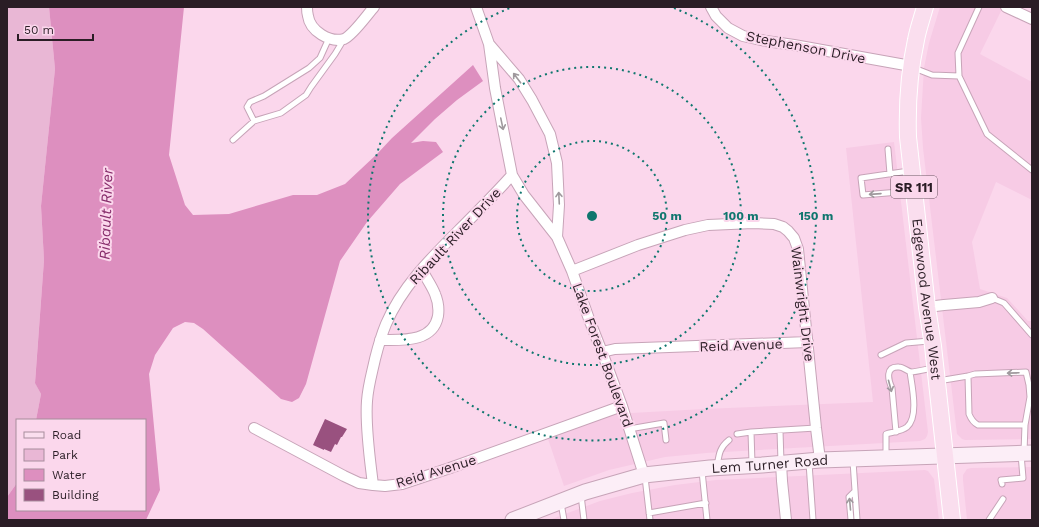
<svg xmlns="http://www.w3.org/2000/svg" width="1039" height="527" font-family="'Work Sans',sans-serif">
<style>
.built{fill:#f7cbe5}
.green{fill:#e9b7d5}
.water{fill:#dd8fbf}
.building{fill:#99517f}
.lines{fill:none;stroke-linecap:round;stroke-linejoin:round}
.lane-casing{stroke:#c7a4b8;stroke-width:7}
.street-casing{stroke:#c7a4b8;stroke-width:12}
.secondary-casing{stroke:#c7a4b8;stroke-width:17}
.primary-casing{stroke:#fff;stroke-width:18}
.lane{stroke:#fff;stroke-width:5}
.street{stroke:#fff;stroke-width:10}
.secondary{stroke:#fceef7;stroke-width:15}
.primary{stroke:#fadeee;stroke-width:16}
.oneway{stroke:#9f999d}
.ring{fill:none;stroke:#0f766e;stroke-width:2;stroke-dasharray:2 4}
.labels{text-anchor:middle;stroke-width:4;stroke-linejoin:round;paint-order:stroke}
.shield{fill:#fbd7ec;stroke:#695561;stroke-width:1}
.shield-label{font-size:13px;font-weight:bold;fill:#2a1d25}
.street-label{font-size:14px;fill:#2a1d25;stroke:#fbd7ec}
.water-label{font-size:15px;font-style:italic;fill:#872d6b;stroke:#fbd7ec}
.centre{fill:#0f766e;stroke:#fbd7ec;stroke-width:2}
.ring-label{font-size:12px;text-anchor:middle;font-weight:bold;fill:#0f766e;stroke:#fbd7ec;stroke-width:4;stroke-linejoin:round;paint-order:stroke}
</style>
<rect width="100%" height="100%" fill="#fbd7ec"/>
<!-- built -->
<path class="built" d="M940,7H1003L980,54L1032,82V200L996,182L972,242L980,289L1007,298L1028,321H1032V439L965,440L962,439L957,434L923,148L921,118L924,68L929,43Z
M894,142L928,432L927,436L925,439L920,441L706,453L665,457L609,470L564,486L548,439L613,414L704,409L873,402L854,224L846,148Z
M1032,467V520H967L963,480V475L967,469L971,468Z
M925,470L928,471L934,479L939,520H549L600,501L632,493L675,485L716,480Z"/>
<!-- green -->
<path class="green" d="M7,7H49L55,69L41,206L44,260L35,382L41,394L36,420H17V483L7,497Z"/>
<!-- water -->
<path class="water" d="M49,7H184L169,155L185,205L193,215L229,214L293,195H317L345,184L377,154L392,138L473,65L483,81L457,100L435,119L411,143L423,141L436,142L443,152L400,184L367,222L340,261L306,384L299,398L292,402L281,399L203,329L194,323L185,322L173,328L155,355L149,374L160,490L146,520H7V497L17,483V510H145V420H36L41,394L35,383L44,260L41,206L55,69Z"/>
<!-- building -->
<path class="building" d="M325,419L347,429L342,437H341L337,445L335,444L331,452L324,449V450L313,445Z"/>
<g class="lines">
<defs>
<path id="lane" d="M914,68L932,75L959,76L958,53L979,7
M959,76L987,134L1032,170
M254,121L247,107L250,102L264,96L309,68L320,58L329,38
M233,140L254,121L281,113L306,95L311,87L335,54L344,39
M888,149L890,174
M909,171L861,178L863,195L911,191
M992,298L1004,303L1032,335
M881,355L906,343L929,341
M968,376L975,374L1026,372L1029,385L1030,397L1025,425L1024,452
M938,381L968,376L969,414C971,419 974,423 978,425H1025
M629,429L664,423L666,440
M780,431L781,462
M751,432L752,463
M896,432L892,388C888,380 885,366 899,367C903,367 907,371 911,372C916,372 927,369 933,368
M737,434L751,432L816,428
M886,455V434C893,432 902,431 907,427C919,417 912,386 910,372
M853,461L857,520
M809,463L813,520
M717,467C719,455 719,448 729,440
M702,471L707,520
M645,477L650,520
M1002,484L1001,480L1023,478L1021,454
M581,495L584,520
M561,503L564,520
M649,513L706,503
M851,520L849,497L855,491
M989,520L1003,499"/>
<path id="street" d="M307,7C307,10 307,13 308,16C310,31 330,43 344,39C353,35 367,15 374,7
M476,7L489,44L495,88L512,175L524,195L557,237L572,271L589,319L602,352L622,406L644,475
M711,7L716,16L728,28L743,36L766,41L794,45L911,66
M1006,7L1032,19
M489,44L519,79L532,100L550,134L557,163L559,205L557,237
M572,271L638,245L685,230L708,225L753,223L774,224L783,227L788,231L794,238L798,249L816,428L820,460
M927,307L944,305L979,302L992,298
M380,340C401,340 433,343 438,316C439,309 438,301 435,294C432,286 426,278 422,270
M602,352L615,349L808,342
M254,428L344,476L359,483L373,485L385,486L402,484L450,468L622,406
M781,463L782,481L786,520
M373,485C370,459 365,427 367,401C368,386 372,373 375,359C378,347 381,336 386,324C402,286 433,256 462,227C479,210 496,193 512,175"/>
<g id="secondary">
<path id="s1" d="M513,520L585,492L644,475L710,468L762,465L820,460L1032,453"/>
</g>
<g id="primary">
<path id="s2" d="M925,7C922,18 918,29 916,40C909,72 907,105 908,137L927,307L933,346L952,520"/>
</g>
</defs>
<!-- lane casing -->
<use href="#lane" class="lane-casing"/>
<!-- street casing -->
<use href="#street" class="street-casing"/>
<!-- secondary casing -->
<use href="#secondary" class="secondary-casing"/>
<!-- primary casing -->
<use href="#primary" class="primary-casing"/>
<!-- lane -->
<use href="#lane" class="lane"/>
<!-- street -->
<use href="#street" class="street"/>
<!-- secondary -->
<use href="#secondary" class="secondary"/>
<!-- primary -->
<use href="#primary" class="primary"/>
</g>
<!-- one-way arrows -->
<defs><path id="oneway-shaft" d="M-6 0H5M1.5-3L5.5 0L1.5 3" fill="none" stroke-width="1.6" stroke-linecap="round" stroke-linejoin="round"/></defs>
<g class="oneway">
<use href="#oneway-shaft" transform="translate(517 78) rotate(-127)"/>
<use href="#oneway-shaft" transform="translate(502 124) rotate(78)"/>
<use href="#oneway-shaft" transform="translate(875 194) rotate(176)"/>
<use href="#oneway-shaft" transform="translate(559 198) rotate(-93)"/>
<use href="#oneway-shaft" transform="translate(1013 373) rotate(178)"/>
<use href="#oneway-shaft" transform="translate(890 386) rotate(75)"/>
<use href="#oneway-shaft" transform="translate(850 504) rotate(-95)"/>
</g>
<!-- distance rings -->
<g class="ring">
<circle cx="592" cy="216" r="75"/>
<circle cx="592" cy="216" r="149"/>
<path d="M674 8A224 224 0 1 1 510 8"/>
</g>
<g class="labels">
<!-- shield labels -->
<rect class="shield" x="891" y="176" width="46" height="22" rx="3"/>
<g class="shield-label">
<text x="914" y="192">SR 111</text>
</g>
<!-- street labels -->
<g class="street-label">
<text transform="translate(806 47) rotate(11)" y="5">Stephenson Drive</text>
<text transform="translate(455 236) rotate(-47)" y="5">Ribault River Drive</text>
<text dy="5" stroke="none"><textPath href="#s2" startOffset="295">Edgewood Avenue West</textPath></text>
<text transform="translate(803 304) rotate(83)" y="5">Wainwright Drive</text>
<text transform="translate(741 345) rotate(-2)" y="5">Reid Avenue</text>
<text transform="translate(603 355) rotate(70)" y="5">Lake Forest Boulevard</text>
<text dy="5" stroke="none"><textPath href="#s1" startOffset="265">Lem Turner Road</textPath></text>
<text transform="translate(436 471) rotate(-17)" y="5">Reid Avenue</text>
</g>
<!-- water labels -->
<g class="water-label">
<text transform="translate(106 214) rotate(-88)" y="5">Ribault River</text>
</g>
</g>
<circle cx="592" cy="216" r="6" class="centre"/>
<g class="ring-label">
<text x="667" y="220">50 m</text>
<text x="741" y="220">100 m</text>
<text x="816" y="220">150 m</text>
</g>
<!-- border -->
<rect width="1039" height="527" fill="none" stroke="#2a1d25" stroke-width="16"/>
<!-- legend -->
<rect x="16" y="419" width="130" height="92" fill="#fbd7ec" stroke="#a78d9c"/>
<rect x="24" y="432" width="20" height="6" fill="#fadeee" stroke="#a78d9c"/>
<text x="52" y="439" font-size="12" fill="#2a1d25">Road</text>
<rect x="24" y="449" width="20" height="12" fill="#e9b7d5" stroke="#a78d9c"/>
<text x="52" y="459" font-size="12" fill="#2a1d25">Park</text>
<rect x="24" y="469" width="20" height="12" fill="#dd8fbf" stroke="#a78d9c"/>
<text x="52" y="479" font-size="12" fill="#2a1d25">Water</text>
<rect x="24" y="489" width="20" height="12" fill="#99517f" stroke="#a78d9c"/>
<text x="52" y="499" font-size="12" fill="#2a1d25">Building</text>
<!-- scale -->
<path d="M18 34v6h75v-6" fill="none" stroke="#2a1d25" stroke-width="2"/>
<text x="24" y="34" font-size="12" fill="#2a1d25" stroke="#fbd7ec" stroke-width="3" paint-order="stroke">50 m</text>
</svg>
